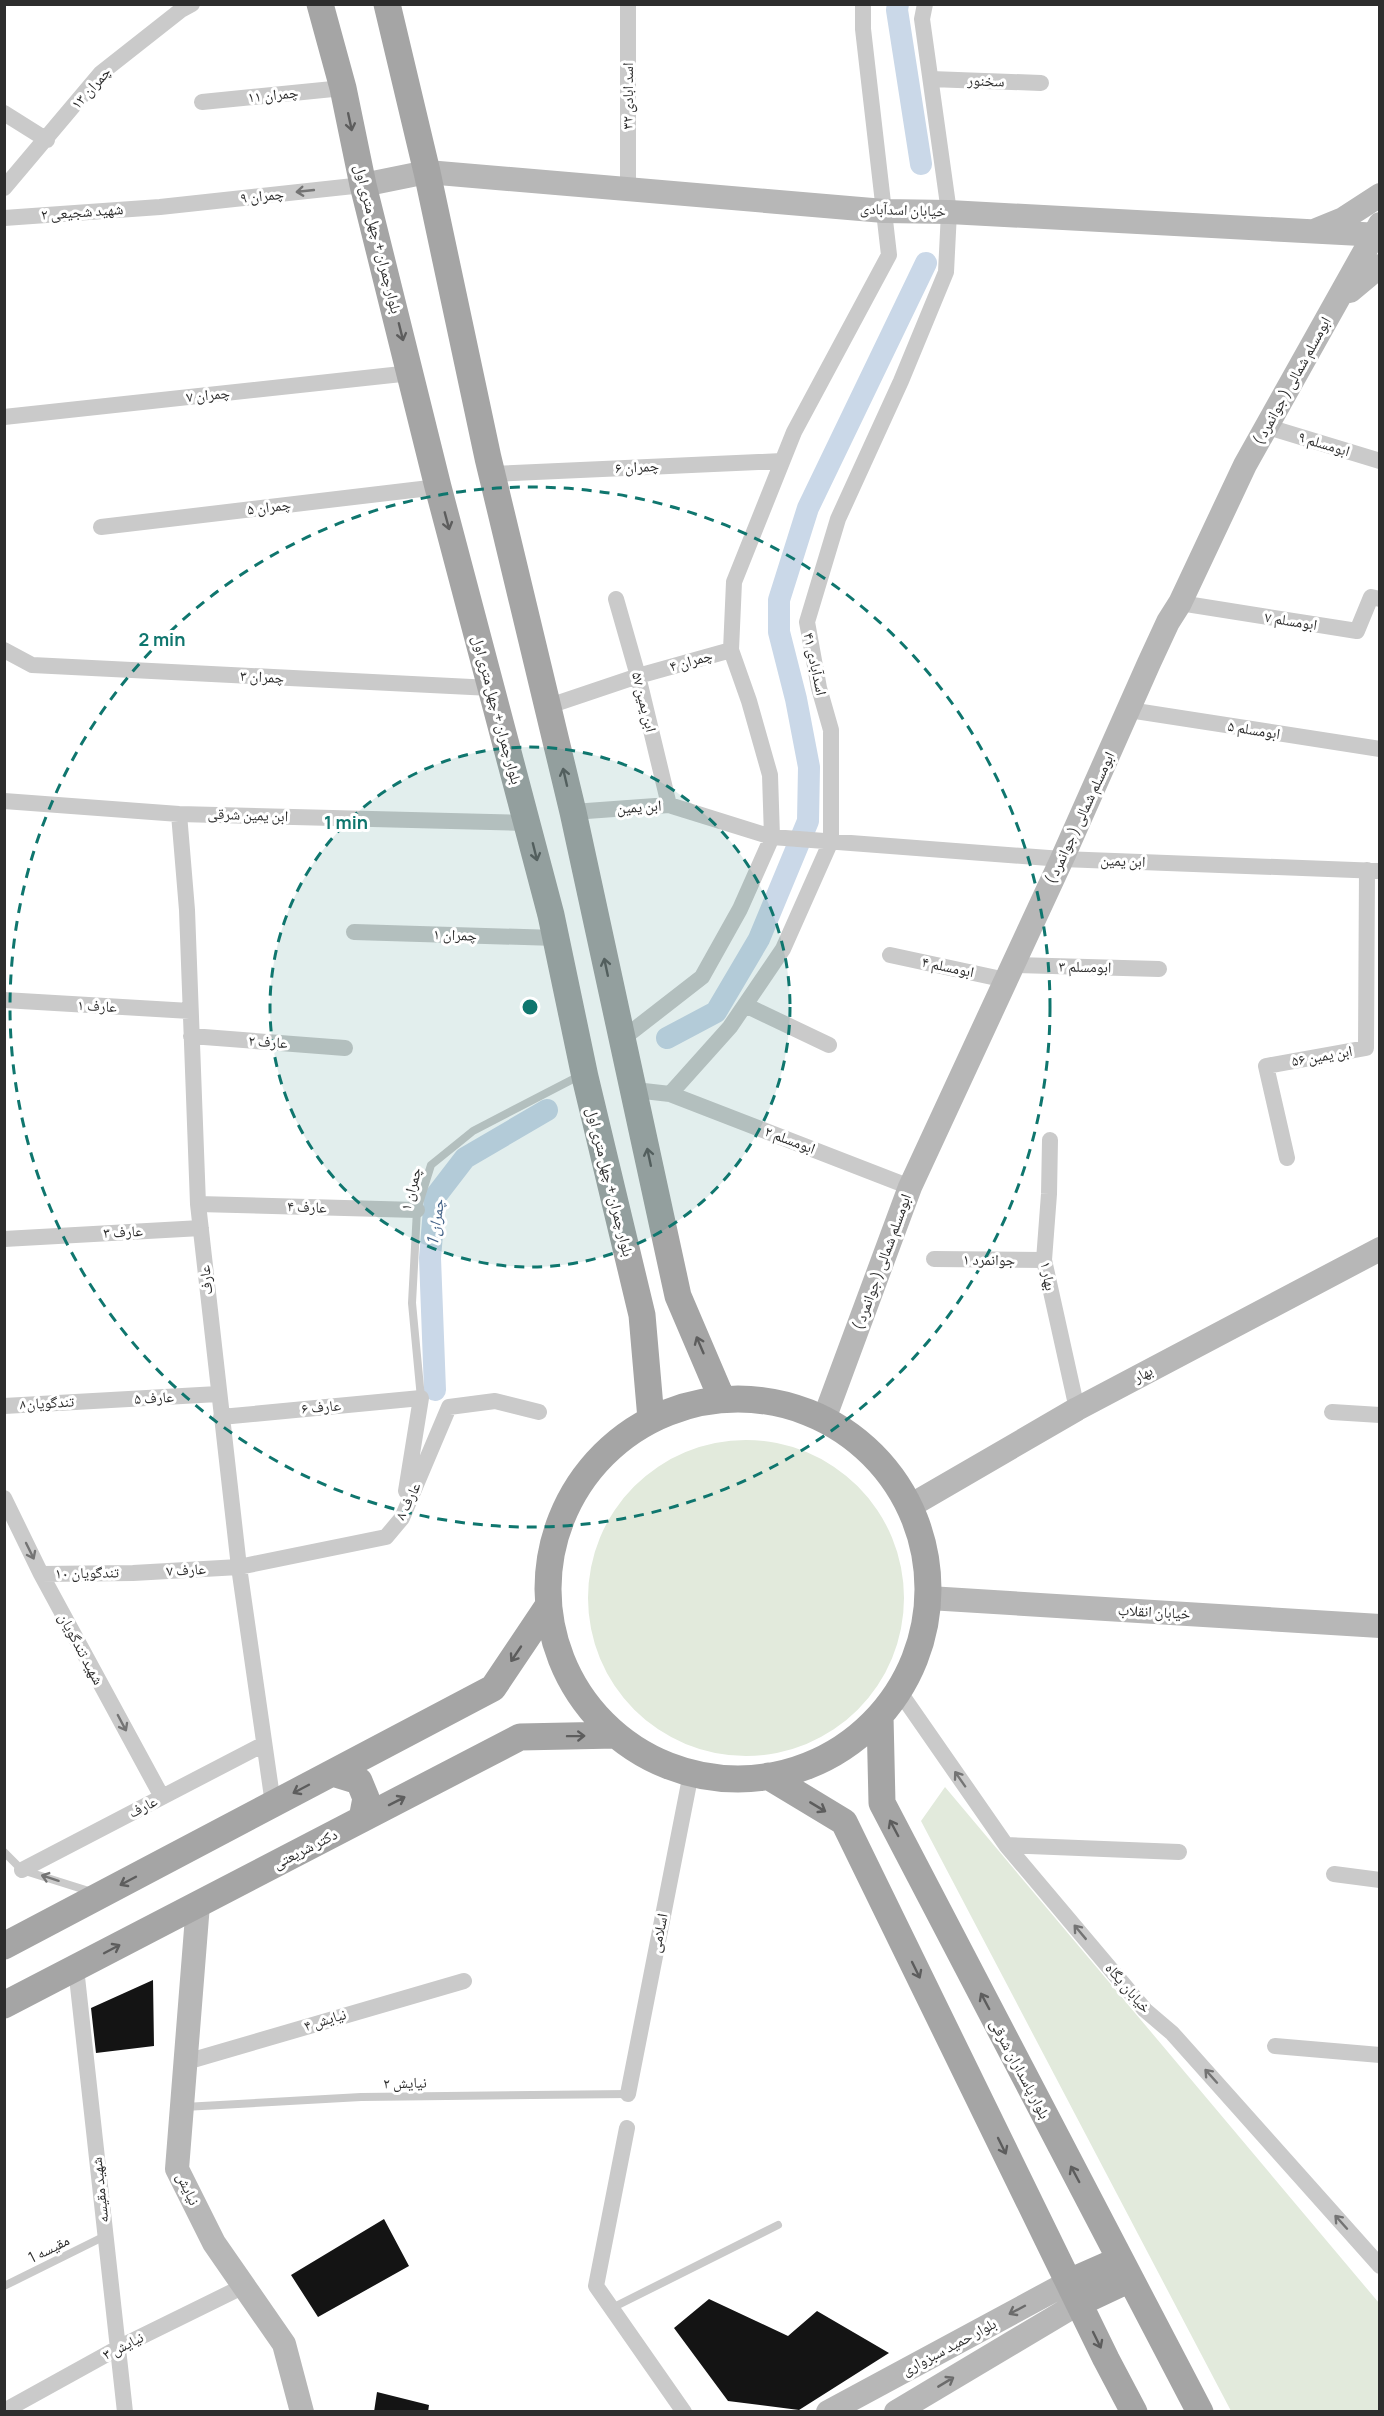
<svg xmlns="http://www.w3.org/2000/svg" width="1384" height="2416" font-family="Manrope,'Noto Naskh Arabic',sans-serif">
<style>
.green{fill:#e2eadc}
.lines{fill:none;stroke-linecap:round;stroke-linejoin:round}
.canal{stroke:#cad8e8;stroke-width:22}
.building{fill:#141414}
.service{stroke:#cacaca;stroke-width:8}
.minor{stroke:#cacaca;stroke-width:16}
.secondary{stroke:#b7b7b7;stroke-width:24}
.primary{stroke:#a5a5a5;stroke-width:27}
.oneway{stroke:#5d5d5d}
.oneway2{stroke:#747474}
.oneway3{stroke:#6b6b6b}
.ring{fill:none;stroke:#0f766e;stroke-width:3;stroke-dasharray:10 8}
.labels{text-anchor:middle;stroke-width:6;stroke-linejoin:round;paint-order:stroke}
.street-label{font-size:15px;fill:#2d2d2d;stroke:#fff}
.water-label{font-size:16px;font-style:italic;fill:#436388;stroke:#fff}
.centre{fill:#0f766e;stroke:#fff;stroke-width:3}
.ring-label{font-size:18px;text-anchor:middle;font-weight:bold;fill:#0f766e;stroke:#fff;stroke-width:6;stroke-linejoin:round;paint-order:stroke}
</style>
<rect width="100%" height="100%" fill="#fff"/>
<!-- green -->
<path class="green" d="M588 1598a158 158 0 1 1 316 0a158 158 0 1 1-316 0Z
M945,1787L1379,2303V2411H1231L921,1821Z"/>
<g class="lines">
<!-- canal -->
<path class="canal" d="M898,4L897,10L921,164
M667,1038L716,1012L759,939L808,821L809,767L796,699L779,632V600L808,508L926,263
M435,1390L430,1258L435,1197L465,1158L547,1110"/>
</g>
<!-- building -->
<path class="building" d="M153,1980L154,2046L96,2053L91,2008Z
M384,2219L409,2266L318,2317L291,2275Z
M709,2299L788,2336L817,2311L889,2353L799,2410L728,2401L674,2328Z
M377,2392L429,2405L428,2412H374Z"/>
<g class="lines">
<!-- service -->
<path class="service" d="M421,1398L412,1303L417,1210L431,1165L473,1131L581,1075
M4,1852L22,1870L92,1892
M184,2107L361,2097L628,2094
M4,2286L105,2236
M612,2308L778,2225"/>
<!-- minor -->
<path class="minor" d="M931,79L1041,83
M202,102L343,88
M4,113L47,140
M4,188L101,73L181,10L192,4
M628,188V4
M4,218L160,207L363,185
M4,417L411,373
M1268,427L1380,461
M492,474L782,461
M101,527L438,487
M616,599L638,676L669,805
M1180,603L1357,631L1371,597L1380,599
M4,650L32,665L491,688
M549,706L638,676L731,650
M1129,710L1380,749
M4,801L179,814L527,823
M573,812L669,805L772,837L1062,859L1380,871
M179,814L187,910L198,1204L239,1567L273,1804
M354,932L556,938
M890,955L1006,980
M1012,965L1159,969
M4,1000L190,1011
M745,1005L829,1045
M191,1036L345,1048
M621,1040L702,977L740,909L772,837L770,775L749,701L731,650L734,582L794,432L889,255L863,29V4
M635,1090L670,1094L910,1187
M670,1094L730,1027L783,949L831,841V730L819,688L807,622L838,519L901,381L946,272L949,212L922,19L925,4
M1050,1140L1049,1194L1044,1260L1077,1409
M1287,1158L1266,1066L1366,1048L1367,870
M198,1204L417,1210
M4,1239L201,1228
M934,1259L1044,1260
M4,1406L218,1394
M1332,1412L1380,1415
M221,1417L421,1398L406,1491
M4,1498L41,1574L162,1797
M41,1574L133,1573L239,1567L386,1537L402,1518L449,1407L495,1401L539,1412
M899,1691L1006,1845L1145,2010L1172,2033L1380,2266
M1006,1845L1179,1852
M22,1870L264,1744
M1334,1874L1380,1880
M76,1968L125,2412
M1275,2046L1380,2055
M186,2062L464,1981
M628,2094L691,1773
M627,2128L596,2286L684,2412
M4,2411L118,2348L244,2286"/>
<!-- secondary -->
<path class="secondary" d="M363,185L427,172L884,211L949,212L1380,235
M1316,230L1343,219L1380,195
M1350,291L1380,266
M824,1419L910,1187L1062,859L1149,663L1168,622L1180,603L1245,465L1380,224
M910,1506L1077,1409L1380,1249
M929,1598L1380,1626
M198,1904L177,2169L214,2243L284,2344L302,2412
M828,2412L1069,2282
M896,2412L1079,2303"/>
<!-- primary -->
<path class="primary" d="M320,4L343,88L363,185L438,487L551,915L585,1077L642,1315L651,1419
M387,4L427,172L488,458L573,812L678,1296L722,1399
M548 1589a190 190 0 1 1 380 0a190 190 0 1 1-380 0Z
M880,1716L882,1803L1200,2412
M333,1773L359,1781L366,1798L362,1819
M768,1776L844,1822L1106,2359L1134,2412
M4,1946L493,1688L548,1606
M4,2005L520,1737L616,1735
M1069,2282L1119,2260
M1079,2303L1130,2279"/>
</g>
<!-- one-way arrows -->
<defs><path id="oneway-shaft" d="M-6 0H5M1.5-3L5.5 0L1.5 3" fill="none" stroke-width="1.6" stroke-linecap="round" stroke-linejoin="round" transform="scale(1.5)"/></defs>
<g class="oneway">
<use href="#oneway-shaft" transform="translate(350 122) rotate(78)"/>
<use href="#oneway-shaft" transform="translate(401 332) rotate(76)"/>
<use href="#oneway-shaft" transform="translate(447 521) rotate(75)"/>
<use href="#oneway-shaft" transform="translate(565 777) rotate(-103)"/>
<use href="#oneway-shaft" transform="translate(535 852) rotate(76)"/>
<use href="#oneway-shaft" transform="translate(606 967) rotate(-102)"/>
<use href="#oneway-shaft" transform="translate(649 1157) rotate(-102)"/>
<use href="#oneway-shaft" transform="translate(700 1345) rotate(-113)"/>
<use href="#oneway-shaft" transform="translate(516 1654) rotate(124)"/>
<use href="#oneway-shaft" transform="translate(576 1736) rotate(-1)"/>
<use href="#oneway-shaft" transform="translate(301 1789) rotate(152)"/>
<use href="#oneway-shaft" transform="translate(397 1801) rotate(-27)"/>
<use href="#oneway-shaft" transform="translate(818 1807) rotate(31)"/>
<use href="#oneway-shaft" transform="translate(894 1828) rotate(-118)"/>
<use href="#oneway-shaft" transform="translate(128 1881) rotate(152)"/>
<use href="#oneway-shaft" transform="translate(112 1949) rotate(-28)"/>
<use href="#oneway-shaft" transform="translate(916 1970) rotate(64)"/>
<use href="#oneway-shaft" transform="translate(985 2001) rotate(-118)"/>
<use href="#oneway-shaft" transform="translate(1002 2146) rotate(64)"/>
<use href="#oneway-shaft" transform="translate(1075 2174) rotate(-118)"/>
<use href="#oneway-shaft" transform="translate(1097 2340) rotate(64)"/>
</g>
<g class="oneway2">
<use href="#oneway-shaft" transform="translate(305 191) rotate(174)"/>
<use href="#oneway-shaft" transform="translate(30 1551) rotate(64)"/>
<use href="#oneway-shaft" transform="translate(122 1723) rotate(62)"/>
<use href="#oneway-shaft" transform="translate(960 1779) rotate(-125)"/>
<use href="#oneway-shaft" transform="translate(50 1878) rotate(-162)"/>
<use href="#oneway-shaft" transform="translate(1080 1932) rotate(-130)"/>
<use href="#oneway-shaft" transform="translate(1211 2076) rotate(-132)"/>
<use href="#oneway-shaft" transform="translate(1341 2222) rotate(-132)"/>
</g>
<g class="oneway3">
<use href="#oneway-shaft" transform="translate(1017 2310) rotate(152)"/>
<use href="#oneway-shaft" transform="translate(946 2382) rotate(-31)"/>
</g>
<!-- distance rings -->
<circle cx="530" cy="1007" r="260" fill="#0f766e" fill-opacity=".12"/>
<g class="ring">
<circle cx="530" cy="1007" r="260"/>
<circle cx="530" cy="1007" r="520"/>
</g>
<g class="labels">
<!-- street labels -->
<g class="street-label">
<text transform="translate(986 81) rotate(2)" y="5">سخنور</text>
<text transform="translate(91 88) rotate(-48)" y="5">چمران ۱۳</text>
<text transform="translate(273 95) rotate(-6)" y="5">چمران ۱۱</text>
<text transform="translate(628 96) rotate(-90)" y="5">اسد ابادی ۳۲</text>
<text transform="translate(262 196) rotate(-6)" y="5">چمران ۹</text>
<text transform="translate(903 210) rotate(2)" y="5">خیابان اسدآبادی</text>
<text transform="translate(82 212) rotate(-4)" y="5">شهید شجیعی ۲</text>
<text transform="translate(378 239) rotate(76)" y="5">بلوار چمران + چهل متری اول</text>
<text transform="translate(1292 381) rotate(-61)" y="5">ابومسلم شمالی ( جوانمرد )</text>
<text transform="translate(208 395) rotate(-6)" y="5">چمران ۷</text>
<text transform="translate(1324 444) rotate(17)" y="5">ابومسلم ۹</text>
<text transform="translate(637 467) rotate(-3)" y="5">چمران ۶</text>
<text transform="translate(269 507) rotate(-7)" y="5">چمران ۵</text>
<text transform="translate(1291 621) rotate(9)" y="5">ابومسلم ۷</text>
<text transform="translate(691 661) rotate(-16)" y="5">چمران ۴</text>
<text transform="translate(815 664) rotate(78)" y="5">اسدآبادی ۴۱</text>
<text transform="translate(262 677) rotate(3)" y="5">چمران ۳</text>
<text transform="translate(644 702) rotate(76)" y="5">ابن یمین ۵۷</text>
<text transform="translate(497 710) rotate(75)" y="5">بلوار چمران + چهل متری اول</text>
<text transform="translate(1254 730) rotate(9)" y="5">ابومسلم ۵</text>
<text transform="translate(639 807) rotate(-4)" y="5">ابن یمین</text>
<text transform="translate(248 815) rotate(2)" y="5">ابن یمین شرقی</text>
<text transform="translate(1080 818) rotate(-65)" y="5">ابومسلم شمالی ( جوانمرد )</text>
<text transform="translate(1123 861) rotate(2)" y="5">ابن یمین</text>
<text transform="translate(455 935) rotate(2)" y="5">چمران ۱</text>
<text transform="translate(948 967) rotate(12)" y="5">ابومسلم ۴</text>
<text transform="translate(1085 967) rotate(1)" y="5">ابومسلم ۳</text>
<text transform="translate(97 1006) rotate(3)" y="5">عارف ۱</text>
<text transform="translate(268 1042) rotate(4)" y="5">عارف ۲</text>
<text transform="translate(1322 1056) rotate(-10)" y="5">ابن یمین ۵۶</text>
<text transform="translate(790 1140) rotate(21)" y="5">ابومسلم ۲</text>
<text transform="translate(610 1182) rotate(76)" y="5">بلوار چمران + چهل متری اول</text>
<text transform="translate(411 1189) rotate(-75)" y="5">۱ چمران</text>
<text transform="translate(307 1207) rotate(2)" y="5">عارف ۴</text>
<text transform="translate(123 1232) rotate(-3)" y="5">عارف ۳</text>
<text transform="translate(989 1260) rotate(1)" y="5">جوانمرد ۱</text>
<text transform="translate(882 1262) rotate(-70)" y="5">ابومسلم شمالی ( جوانمرد )</text>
<text transform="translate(1048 1276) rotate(80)" y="5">بهار ۱</text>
<text transform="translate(206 1280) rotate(-96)" y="5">عارف</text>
<text transform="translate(1143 1374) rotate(-28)" y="5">بهار</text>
<text transform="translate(154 1398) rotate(-3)" y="5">عارف ۵</text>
<text transform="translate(47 1403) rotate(-3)" y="5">تندگویان۸</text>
<text transform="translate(321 1407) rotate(-5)" y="5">عارف ۶</text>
<text transform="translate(408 1501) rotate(-64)" y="5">عارف ۸</text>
<text transform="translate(186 1570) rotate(-3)" y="5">عارف ۷</text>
<text transform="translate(87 1573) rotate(-1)" y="5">تندگویان ۱۰</text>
<text transform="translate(1154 1612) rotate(3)" y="5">خیابان انقلاب</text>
<text transform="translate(81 1649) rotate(62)" y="5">شهید تندگویان</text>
<text transform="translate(143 1807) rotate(-27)" y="5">عارف</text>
<text transform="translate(305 1849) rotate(-27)" y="5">دکتر شریعتی</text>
<text transform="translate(659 1933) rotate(-79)" y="5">اسلامی</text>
<text transform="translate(1128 1988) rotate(49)" y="5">خیابان پگاه</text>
<text transform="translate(325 2020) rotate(-17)" y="5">نیایش ۴</text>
<text transform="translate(1020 2069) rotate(62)" y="5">بلوار پاسداران شرقی</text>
<text transform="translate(405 2083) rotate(-1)" y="5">نیایش ۲</text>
<text transform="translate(188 2189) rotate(65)" y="5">نیایش</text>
<text transform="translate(100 2190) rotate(-96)" y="5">شهید مقیسه</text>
<text transform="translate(49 2249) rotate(-27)" y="5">مقیسه 1</text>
<text transform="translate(123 2346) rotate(-27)" y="5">نیایش ۳</text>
<text transform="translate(949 2347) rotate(-28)" y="5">بلوار حمید سبزواری</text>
</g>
<!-- water labels -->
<g class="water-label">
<text transform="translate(435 1222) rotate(-82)" y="6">چمران 1</text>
</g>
</g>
<circle cx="530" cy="1007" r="9" class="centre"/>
<g class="ring-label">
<text x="162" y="646">2 min</text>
<text x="346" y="829">1 min</text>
</g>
<!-- border -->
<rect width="1384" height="2416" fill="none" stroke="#2d2d2d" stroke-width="12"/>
</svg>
